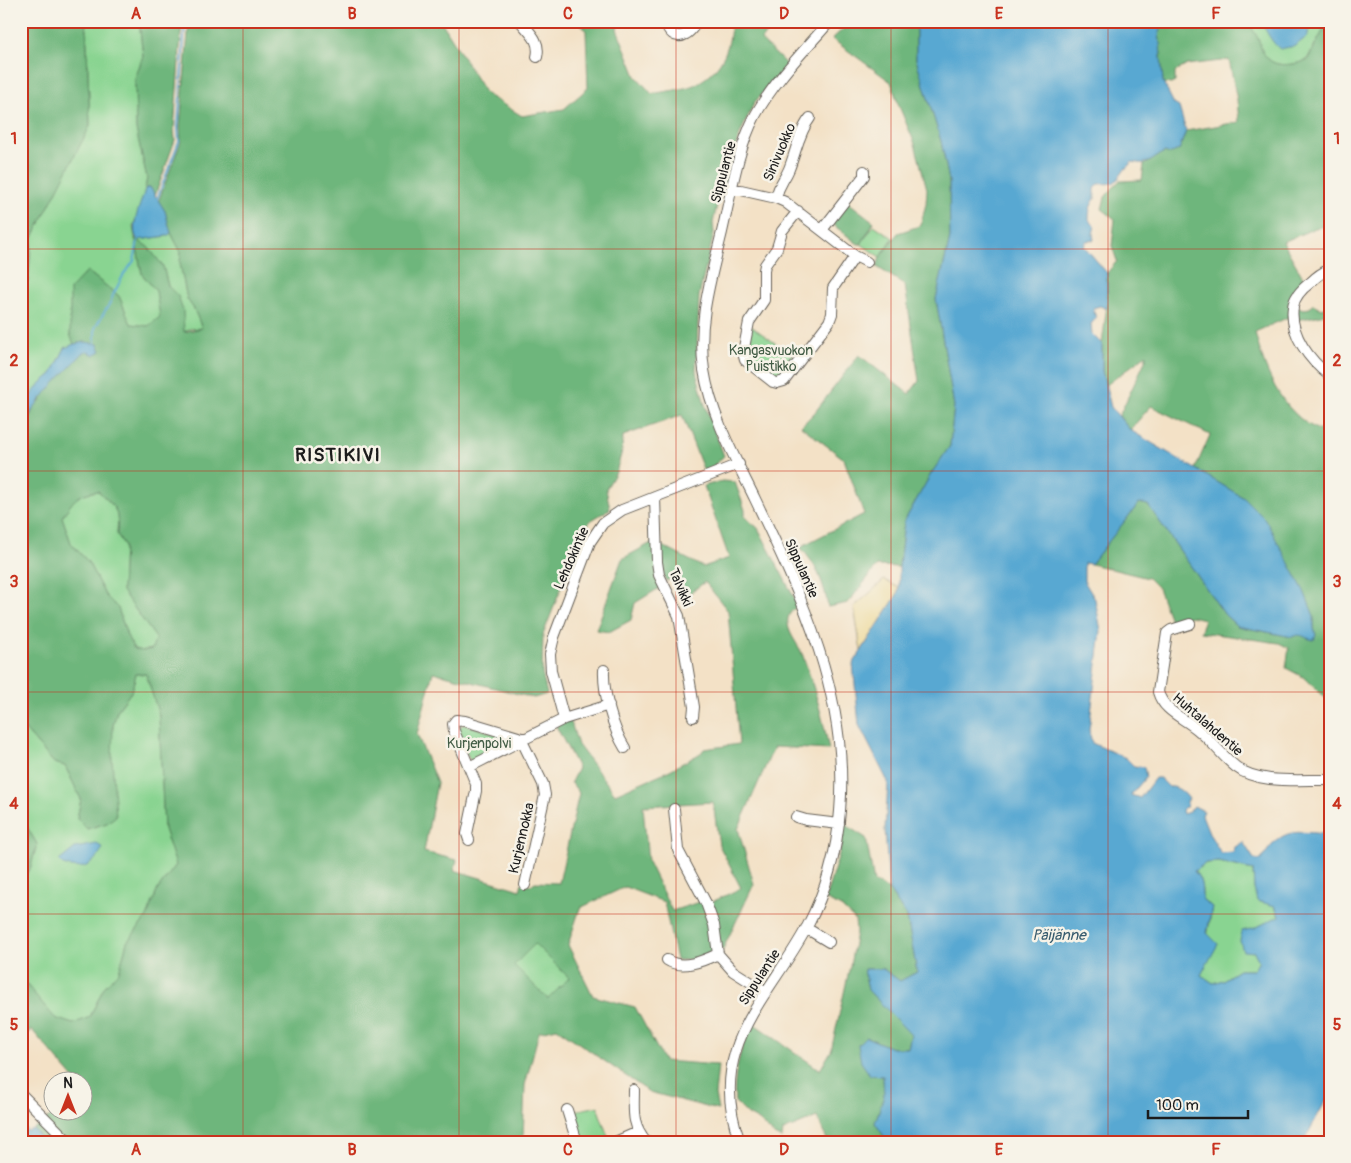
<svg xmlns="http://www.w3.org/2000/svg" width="1351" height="1163" font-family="Pangolin,sans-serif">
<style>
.green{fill:#89d491;stroke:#527856}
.forest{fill:#6eb67b;stroke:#45694c;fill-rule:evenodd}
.sand{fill:#eeda9e;stroke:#857b5d}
.water{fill:#58a8d2;stroke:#3a6277;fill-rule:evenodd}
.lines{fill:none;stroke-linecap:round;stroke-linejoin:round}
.stream{stroke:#58a8d2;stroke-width:2}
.minor-casing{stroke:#676158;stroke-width:12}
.minor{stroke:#fff;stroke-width:10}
.grid{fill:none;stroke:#c8321e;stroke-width:1;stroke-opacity:0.55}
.labels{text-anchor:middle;stroke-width:5;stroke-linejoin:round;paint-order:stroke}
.street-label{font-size:14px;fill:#1c1c1c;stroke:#f7f3e8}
.park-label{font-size:14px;fill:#425c45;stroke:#f7f3e8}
.water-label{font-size:15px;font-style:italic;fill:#375b6e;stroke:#f7f3e8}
.district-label{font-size:19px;font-weight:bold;letter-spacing:1px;fill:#1c1c1c;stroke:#f7f3e8}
.neatline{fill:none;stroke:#c8321e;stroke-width:2}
.grid-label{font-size:16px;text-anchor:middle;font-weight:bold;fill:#c8321e}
</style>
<rect width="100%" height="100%" fill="#f7f3e8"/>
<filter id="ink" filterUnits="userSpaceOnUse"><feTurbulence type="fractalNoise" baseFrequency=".02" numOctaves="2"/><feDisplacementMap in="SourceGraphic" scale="10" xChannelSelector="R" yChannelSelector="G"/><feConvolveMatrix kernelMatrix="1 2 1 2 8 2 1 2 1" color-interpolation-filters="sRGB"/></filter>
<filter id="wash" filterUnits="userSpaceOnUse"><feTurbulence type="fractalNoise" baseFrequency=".0096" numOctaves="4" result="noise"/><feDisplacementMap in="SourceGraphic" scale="20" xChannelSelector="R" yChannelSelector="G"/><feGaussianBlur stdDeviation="1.12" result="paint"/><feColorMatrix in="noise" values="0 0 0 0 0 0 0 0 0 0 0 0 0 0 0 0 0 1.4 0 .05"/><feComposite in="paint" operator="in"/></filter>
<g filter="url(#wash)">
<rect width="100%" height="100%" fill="#f3e1c6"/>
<!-- green -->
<path class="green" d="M86,21H139L143,56L135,79L136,129L147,178L142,203L133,227L142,274L156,291L161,317L148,326L131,324L119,296L87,271L70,334L74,344L65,348L52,374L41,383L21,409V289L32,239L90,125Z
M1250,21H1325L1324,29L1306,61C1290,65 1271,70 1261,50C1260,47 1260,42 1258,39C1255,32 1250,29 1250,21Z
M874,225L893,238L880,257L861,244Z
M171,233L181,252L180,263L187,299L194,309L202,328L189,329L184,332L178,296L168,286L163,266L138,240L167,236Z
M751,326L795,357L781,377L776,379L749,358L746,354Z
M98,491C116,508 119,509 117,534L124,545L122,591L156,638L153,649L143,651L134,649L127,636L118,608L105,595L88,562L71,543L62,517C74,499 76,494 98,491Z
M136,674H146L159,715L164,829L176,865L158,889L147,917L127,942L119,972L104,987L90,1017L73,1024L54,1018L21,978V879L30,869L37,844L21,817V725L54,763L65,766L81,799L77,819L87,829L107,823L113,725L117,711L131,692Z
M465,724L511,739V742L473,761L470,760L458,735V728Z
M1219,862L1253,870L1254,889L1275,906L1280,916L1255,928L1254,951L1259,961L1254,970H1239L1223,980L1213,983L1201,975L1212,907L1202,899C1202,888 1202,879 1194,871L1206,863Z
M535,944L570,978L548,999L514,965Z
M599,1106V1112L610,1142H579L569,1112Z"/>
<!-- forest -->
<path class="forest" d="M21,21H86L90,126L32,239L28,282L21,289Z
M139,21H182L174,129L175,140L155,196L150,187L145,189L147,178L136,129L135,79L143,56Z
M189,21H441L486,94L522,116L564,109L588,88L586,31L579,21H620L617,29L636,76L652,94C665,91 682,90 694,85C720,72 731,50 731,21H775L761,40L787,65L754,103L740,134L724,191L717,205L713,223L714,233L699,296L696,371L705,405L724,456L705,474L682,415L623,436L622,451L616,472L606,489L610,509L590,521L578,544L543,635L542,673L547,694L534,698L433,672L417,734L437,783L424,852L457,860L454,870L520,890L522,883L531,885L535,882L559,883L579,793L571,782L578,768L556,726L570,719L578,745L615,794L670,770L701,753L704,749L739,744L728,611L705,582L687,595L675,577L666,581L663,574L660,545L703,567L729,558L704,486L722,481L735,482L745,510V517L758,528L798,605C793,610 786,615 788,624C789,635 799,645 803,656C814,687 823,717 829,750L774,747L738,829L754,884L722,951L710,903L741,888L719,845L713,802L643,806L648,862L672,911L702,901L711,926L714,952L693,960H676L664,902L625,887L580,908L568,945L593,996L635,1007L664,1061L718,1065L715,1095L718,1110L649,1092L557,1028L539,1032L525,1085L523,1139L525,1142H42V1138L33,1129L59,1111L82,1110L83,1094L85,1092L83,1089L82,1080H75L32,1030L21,1038V978L55,1018L73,1024L90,1017L104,987L119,972L127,942L147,917L158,889L176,865L164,829L159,715L146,674H136L131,692L117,711L113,725L112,759L116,816L107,823L87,829L77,819L81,799L65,766L54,763L21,725V437L35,405L41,400L44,393L83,352L87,351L85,342L74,344L70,334V289L87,271L119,296L131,324L148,326L160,317L156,291L142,274L135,238L148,247L163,266L168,286L178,296L183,311L184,332L202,328L194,309L187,299L180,263L181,252L171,233L165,211L158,202L181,141L180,127ZM98,491C116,508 119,509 117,534L124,545L122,591L156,638L152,649L143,651L134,649L127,636L118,608L105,595L88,562L71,543L62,517C74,500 76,494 98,491ZM535,944L569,978L548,999L514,965Z
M852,21H916V59L941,141L949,180L950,238L936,299L954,406L950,446L931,474L904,522L899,567L877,566L848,603L828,607C824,583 817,565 800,547L864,514L844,459L801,426L815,412L859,355L909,394L919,381L905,285L877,267L880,257L898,233L919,226L921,223L926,204L927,189L915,144L899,106L891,82L832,39Z
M1166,21H1250C1251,29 1255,32 1258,39C1260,42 1260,47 1262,50C1271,70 1290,65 1307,61L1324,29L1325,21H1330V225L1315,228L1283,242L1305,281L1289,317L1255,332C1264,372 1285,422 1330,434V702L1303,677L1286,668L1289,648L1279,643L1201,632L1204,619L1191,616L1171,623L1158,588L1148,578L1091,564L1139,503L1148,505L1225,615L1237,626L1292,637L1298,634L1316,635L1314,629V616L1244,498L1195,469L1210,435L1151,406L1130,430L1119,416L1146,359V355L1105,386L1102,371V344L1107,305V273L1117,261L1112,246L1115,219L1102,209L1105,197L1119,181L1142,180L1144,165C1150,162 1153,159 1158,156C1164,151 1172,151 1179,150L1186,131L1239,122L1237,100L1229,60L1187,65L1175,72V82L1171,84L1163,83L1159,31Z
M848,202L874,222L861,244H858L831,223Z
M1313,304L1322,309L1330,306V319L1325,314L1298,320L1297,306L1303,309L1310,308Z
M653,542L661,587L635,603L631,620L609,632L596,630L622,559Z
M21,817L37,844L30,869L21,879Z
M844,824L866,838L874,882L889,890L907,917L917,972L900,981L883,969H864L868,990L911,1034L908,1048H892L866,1037L883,1076L884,1096L875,1123L888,1142H828L817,1117L783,1131L782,1139L774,1135L759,1121L748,1115L735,1102C733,1075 740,1047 753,1023L820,1070L831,1051L850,966L856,932L855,920L841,907L825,899L840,851Z"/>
<!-- sand -->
<path class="sand" d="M884,580L899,588L897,595L861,651L854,607Z"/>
<!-- water -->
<path class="water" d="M916,21H1166L1159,31L1163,82L1174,104L1179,107L1186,131L1179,150L1169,154L1165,152C1150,160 1150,166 1132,162C1129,166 1125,168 1123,172C1113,186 1114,183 1098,184L1095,189V199C1090,205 1089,212 1089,220L1095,226L1093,234L1094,240L1086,241L1084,246L1107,273V309L1100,306L1093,308L1096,318L1091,324L1092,334L1102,344V371L1111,407L1130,430L1244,498L1265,519L1304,591L1314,616V629L1316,635L1314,640C1305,639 1302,632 1292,637L1237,626L1225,615L1148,505L1139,503L1091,564L1084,563V581L1095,599L1101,631L1089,730L1092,743L1126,758L1134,766L1144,767L1146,777L1131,795L1140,798L1155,778H1160L1169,787C1177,786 1184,792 1189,799L1187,802V807H1185L1182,810L1183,814L1189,812L1194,806L1204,811L1202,815L1210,835L1221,853L1233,852L1235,847L1243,842L1254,859L1261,860C1283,826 1293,832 1330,834V1093L1306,1137L1300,1142H888L875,1123L884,1096L883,1076L870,1075L861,1062L858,1045L866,1037L892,1048H908L911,1035L868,990L864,969H883L900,981L917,972L907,917L889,890L885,829L888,782L859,725L853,664L897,595L899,588V567L904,522L931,474L950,446L954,406L936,299L950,238L949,180L941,141L916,59ZM1219,862L1253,870L1254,889L1257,901L1275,906L1279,916L1255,928L1242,931L1240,941L1243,951L1254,952L1259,961L1254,970H1239L1223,980L1213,983L1201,975L1218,944L1207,933L1212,907L1202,899C1202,888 1202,879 1194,871L1206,863Z
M1262,21H1309L1308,36L1295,46L1280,49C1273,44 1264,29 1262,21Z
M150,187L165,211L171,233L167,236L138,240C128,229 142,202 145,189Z
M85,342L98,344L101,351L94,355L87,351L83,353C67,371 50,386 36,405C29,414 25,427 21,437V409L26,401L41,383L52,374L65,348L74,344Z
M97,844L103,848C91,867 85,871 63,865L59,861L75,848Z
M21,1123L27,1131L33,1129L42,1139V1142H21Z"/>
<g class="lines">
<!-- stream -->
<path class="stream" d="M157,199L179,141L178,128L185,21
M95,343V328L111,301L113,295L124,274L134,261L138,240"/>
</g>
</g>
<g filter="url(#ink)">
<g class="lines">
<defs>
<path id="minor" d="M520,21C530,33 541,41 537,57
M666,21C667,32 676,40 686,34C691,32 694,26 697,21
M732,188L776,198L785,202L855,256L867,262
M776,198C779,183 784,181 789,169C796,152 799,132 810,118
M798,211L782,231L777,248L765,265L764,270V300L749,322L743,353L745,360L773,382L777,383L784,381L829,322L832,314L833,288L855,256
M822,230L864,176V171
M1330,269C1323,272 1316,277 1311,282C1303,288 1294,297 1293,307C1289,334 1310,361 1330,376
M655,497L657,562L659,575L679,616L694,707L693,717
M1190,624L1171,630L1167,633L1158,692C1164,712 1183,717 1198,730C1212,741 1222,756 1236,767C1259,785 1302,779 1330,780
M604,670C603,693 613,729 625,748
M564,719L551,671L550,654L554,637L590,542L603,523L622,510L739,464
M522,741L543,784L545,795L525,885
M469,767L564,719L609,705
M674,809L678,850L706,903L714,925L718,954L733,971L766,992
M796,817L806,820L839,824
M469,840L467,834L476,791V784L454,731L453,724L456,720L465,721L525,739
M806,928L829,942
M667,960C682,970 703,961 718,954
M634,1090C634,1111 631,1124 646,1142
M21,1094L69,1142
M567,1110L577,1142
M615,1142L638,1132
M740,1142C705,1048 767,1001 807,927C826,891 837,851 840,811C850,699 802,597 755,499C735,458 711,415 704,370C697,323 711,278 722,232C731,194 737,151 755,116C774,81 804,51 830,21"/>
</defs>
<!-- minor casing -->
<use href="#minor" class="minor-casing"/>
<!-- minor -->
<use href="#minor" class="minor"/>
</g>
</g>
<!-- grid -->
<path class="grid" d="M243,21V1142M459,21V1142M676,21V1142M891,21V1142M1108,21V1142M21,249H1330M21,471H1330M21,692H1330M21,914H1330"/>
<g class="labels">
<!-- street labels -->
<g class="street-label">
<text transform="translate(779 152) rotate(-67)" y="5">Sinivuokko</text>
<text transform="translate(723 172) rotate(-75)" y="5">Sippulantie</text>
<text transform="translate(571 558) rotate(-66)" y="5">Lehdokintie</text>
<text transform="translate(802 568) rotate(66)" y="5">Sippulantie</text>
<text transform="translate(681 587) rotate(67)" y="5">Talvikki</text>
<text transform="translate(1208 724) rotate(41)" y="5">Huhtalahdentie</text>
<text transform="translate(521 838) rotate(-77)" y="5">Kurjennokka</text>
<text transform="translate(759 977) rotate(-57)" y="5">Sippulantie</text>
</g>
<!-- park labels -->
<g class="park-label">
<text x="771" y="355">Kangasvuokon<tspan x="771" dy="16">Puistikko</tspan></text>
<text x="479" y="748">Kurjenpolvi</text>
</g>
<!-- water labels -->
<g class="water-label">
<text x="1059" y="940">Päijänne</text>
</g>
<!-- district labels -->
<g class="district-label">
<text x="338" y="461">RISTIKIVI</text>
</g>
</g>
<!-- margin -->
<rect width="1351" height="1163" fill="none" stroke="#f7f3e8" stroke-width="55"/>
<!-- north arrow -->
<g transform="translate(68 1096)"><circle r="24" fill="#f7f3e8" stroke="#9f9d96"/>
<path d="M0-4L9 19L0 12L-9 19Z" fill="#c8321e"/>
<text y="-8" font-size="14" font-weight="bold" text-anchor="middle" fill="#1c1c1c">N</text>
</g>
<!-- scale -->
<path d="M1148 1110v8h100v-8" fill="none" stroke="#1c1c1c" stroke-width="2.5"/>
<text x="1156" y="1110" font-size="15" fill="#1c1c1c" stroke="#f7f3e8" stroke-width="4" paint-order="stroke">100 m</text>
<rect x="28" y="28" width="1296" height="1108" class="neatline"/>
<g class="grid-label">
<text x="136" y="19">A</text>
<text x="352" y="19">B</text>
<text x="568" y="19">C</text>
<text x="784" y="19">D</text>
<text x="999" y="19">E</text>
<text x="1216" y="19">F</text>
<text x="14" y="144">1</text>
<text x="1337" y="144">1</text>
<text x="14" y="366">2</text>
<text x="1337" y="366">2</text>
<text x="14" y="587">3</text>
<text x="1337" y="587">3</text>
<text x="14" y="809">4</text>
<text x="1337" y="809">4</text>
<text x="14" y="1030">5</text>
<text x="1337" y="1030">5</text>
<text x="136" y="1155">A</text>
<text x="352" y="1155">B</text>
<text x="568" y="1155">C</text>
<text x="784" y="1155">D</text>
<text x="999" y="1155">E</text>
<text x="1216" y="1155">F</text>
</g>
</svg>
